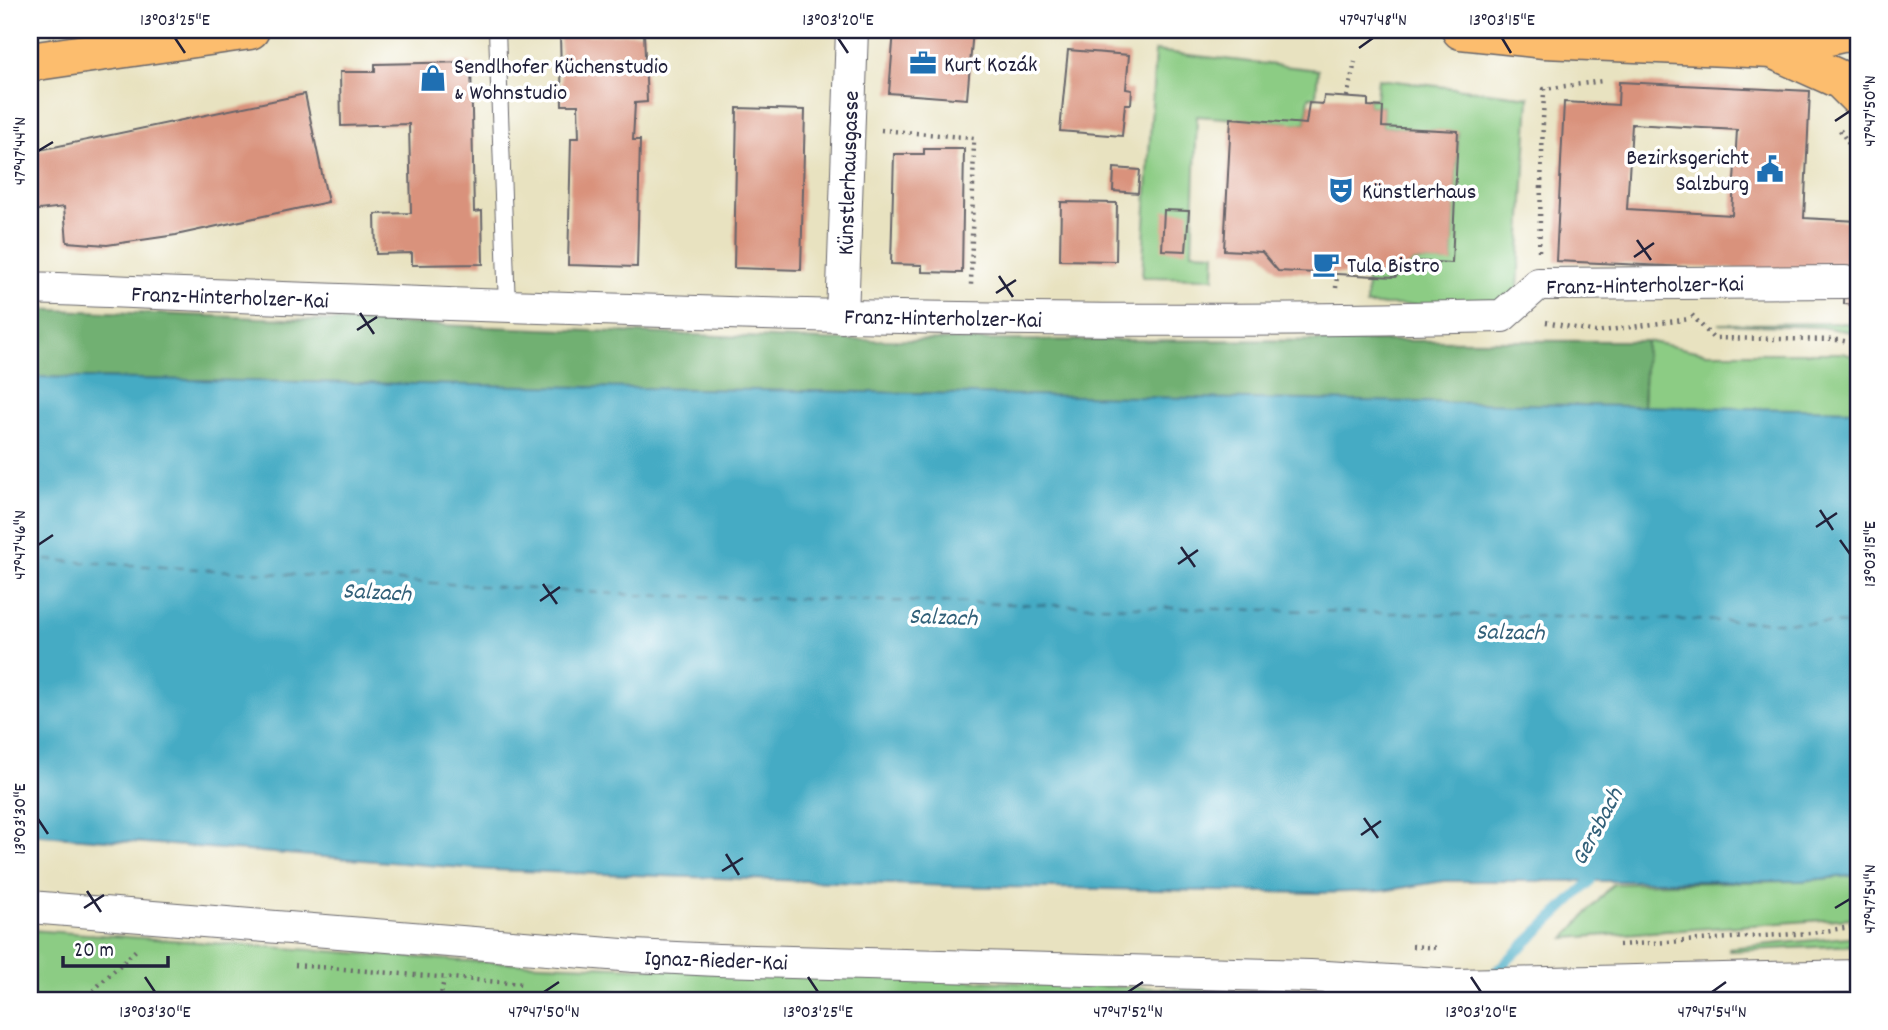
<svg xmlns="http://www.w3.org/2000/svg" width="1888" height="1030" font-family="Dekko,sans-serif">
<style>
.green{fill:#8ccc84;stroke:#577760;stroke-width:2}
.forest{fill:#71b072;stroke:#4a6956;stroke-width:2}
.water{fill:#45abc4;stroke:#346680;stroke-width:2}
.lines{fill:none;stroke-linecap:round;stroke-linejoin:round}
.stream{stroke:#45abc4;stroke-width:10}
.ferry{stroke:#326079;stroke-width:2;stroke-dasharray:9 7;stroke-linecap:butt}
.building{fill:#d9927c;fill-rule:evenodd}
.lane-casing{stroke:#67656a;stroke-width:18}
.street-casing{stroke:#67656a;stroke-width:34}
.primary-casing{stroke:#67656a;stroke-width:41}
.path{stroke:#67656a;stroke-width:4.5;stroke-dasharray:2 5;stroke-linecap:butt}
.lane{stroke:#fff;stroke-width:16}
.street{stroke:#fff;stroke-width:32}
.primary{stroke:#fcbd6e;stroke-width:38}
.ticks{fill:none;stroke:#22223b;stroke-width:2.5}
.labels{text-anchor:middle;stroke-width:7;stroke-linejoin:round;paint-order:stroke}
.poi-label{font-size:23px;fill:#22223b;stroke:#fff;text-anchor:start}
.street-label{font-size:23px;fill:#22223b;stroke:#fff}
.water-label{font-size:24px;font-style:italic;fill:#326079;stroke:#fff}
.neatline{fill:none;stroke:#22223b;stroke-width:2.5}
.ticks-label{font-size:18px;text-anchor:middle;fill:#22223b}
</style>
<rect width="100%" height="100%" fill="#fff"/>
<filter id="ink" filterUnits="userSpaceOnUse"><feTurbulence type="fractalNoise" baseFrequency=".0143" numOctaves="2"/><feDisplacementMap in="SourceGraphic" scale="14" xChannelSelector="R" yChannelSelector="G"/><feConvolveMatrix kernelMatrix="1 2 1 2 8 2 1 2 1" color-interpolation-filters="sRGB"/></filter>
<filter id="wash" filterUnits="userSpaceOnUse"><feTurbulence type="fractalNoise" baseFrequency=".00686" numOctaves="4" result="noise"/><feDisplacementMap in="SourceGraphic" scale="28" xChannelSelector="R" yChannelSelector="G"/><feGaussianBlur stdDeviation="1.57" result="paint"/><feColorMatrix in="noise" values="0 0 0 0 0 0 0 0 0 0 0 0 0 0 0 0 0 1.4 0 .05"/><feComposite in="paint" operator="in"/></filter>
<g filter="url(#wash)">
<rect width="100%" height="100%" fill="#e8e2c0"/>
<!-- green -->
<path class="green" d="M1155,51L1318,70L1316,97H1309L1306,124L1197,116L1192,252L1215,253L1214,278L1142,277Z
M1378,79L1529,97L1517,305H1366L1367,275L1395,277L1414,261L1452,262L1458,132L1382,127L1383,107L1368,106V99H1376Z
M1858,323V333L1821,327L1718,324Z
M1646,341L1706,353H1842L1858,357V410L1643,408Z
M1858,875V916L1852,918L1565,938L1613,884L1801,881Z
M30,930L466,961L1253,992L1255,1000H30Z
M1858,936V945L1729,951V948Z"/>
<!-- forest -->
<path class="forest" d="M30,309L823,340L1646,341L1643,408L30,377Z"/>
<!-- water -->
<path class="water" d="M30,377L1858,410V875L1801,881H1444L1382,891L1316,893L948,886L491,870L30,834Z"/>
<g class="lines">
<!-- stream -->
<path class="stream" d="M1490,977L1589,883L1595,873"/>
<!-- ferry -->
<path class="ferry" d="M30,559L634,595L1858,624"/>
</g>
<g id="blocks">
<!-- building -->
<path class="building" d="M894,30H973L967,99L889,93Z
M644,33L647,102L635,103L633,140H640L637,267L568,265L571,138H579L578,105H562L560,36Z
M1068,50L1129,55L1126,89L1132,90L1131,104H1125L1122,136L1060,131Z
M471,62L474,212L482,211L483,264L412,265V253L376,254L375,214L411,213L409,124L341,126L340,72H375V64Z
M1619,82L1810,91L1804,218L1858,221V305L1844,304L1845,274L1556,261L1564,102L1618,105ZM1632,124L1737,130L1732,215L1627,209Z
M305,94L328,202L176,235L107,245L67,242L64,207L30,211V152Z
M1324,96L1368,99V106L1383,107L1382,127L1458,131L1452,263L1414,261L1395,277L1278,271L1262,252L1224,250L1231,118L1306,124L1309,103L1323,104Z
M737,108L805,110L801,270L734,268Z
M924,149H964L962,273L922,272V265L891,264L894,154H924Z
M1114,168L1140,170L1138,193L1113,191Z
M1061,202L1117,203L1116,261L1060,260Z
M1164,210L1189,211L1186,251L1162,250Z"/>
</g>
</g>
<g filter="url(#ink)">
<use href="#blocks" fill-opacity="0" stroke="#67656a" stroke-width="2"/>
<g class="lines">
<defs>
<path id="lane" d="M497,30L507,307"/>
<path id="street" d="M30,288C520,307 1011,329 1502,316L1538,284L1845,282
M842,317L852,30
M30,907L634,956L718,960L1310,976L1455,985L1858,976"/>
<path id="primary" d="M1461,30L1544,39L1772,49L1842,33L1858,32
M1772,49L1841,80L1858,97
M30,62L250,30"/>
</defs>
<!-- lane casing -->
<use href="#lane" class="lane-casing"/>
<!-- street casing -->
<use href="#street" class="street-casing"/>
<!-- primary casing -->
<use href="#primary" class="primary-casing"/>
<!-- path -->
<path class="path" d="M1347,97L1355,62
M881,130L974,138L971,285
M1840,130L1858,158
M1539,251L1544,89L1603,81
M1336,288L1337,274
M1692,315L1713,338L1839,340L1858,344
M1546,322L1595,332L1690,319
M1619,945L1811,933L1858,926
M1412,946L1438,948
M295,965L523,984
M787,999L815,1000
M83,1000L136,950
M440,1000L444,979"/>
<!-- lane -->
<use href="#lane" class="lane"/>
<!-- street -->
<use href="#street" class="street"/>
<!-- primary -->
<use href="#primary" class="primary"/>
</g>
</g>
<!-- ticks -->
<path class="ticks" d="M175,38L185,53M838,38L848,53M1502,38L1511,53M1359,48L1373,38M1835,121L1850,111M38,151L53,142M1637,240L1651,260M1634,257L1654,243M999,276L1013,297M996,293L1016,280M360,313L374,334M357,330L377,317M1820,510L1833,530M1816,527L1837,513M1840,540L1850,554M38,545L53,535M1181,547L1195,567M1178,564L1198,550M543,584L557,604M540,601L560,587M1364,818L1378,838M38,819L48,834M1361,835L1381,821M726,854L739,875M722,871L743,858M87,891L101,912M84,908L104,895M1835,908L1850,899M145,977L155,992M808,977L818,992M1471,977L1481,992M544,992L559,982M1128,992L1143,982M1712,992L1726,982"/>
<!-- icons -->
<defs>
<symbol id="office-bare" viewBox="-9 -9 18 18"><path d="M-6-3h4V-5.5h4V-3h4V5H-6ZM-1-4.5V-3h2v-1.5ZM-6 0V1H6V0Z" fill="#1f6fb2" stroke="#fff" stroke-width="2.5" paint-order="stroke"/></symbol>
<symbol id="shop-bare" viewBox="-9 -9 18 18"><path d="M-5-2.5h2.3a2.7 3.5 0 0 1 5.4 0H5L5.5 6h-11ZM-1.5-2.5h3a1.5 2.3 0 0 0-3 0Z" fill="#1f6fb2" stroke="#fff" stroke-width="2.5" paint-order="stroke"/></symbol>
<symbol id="civic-bare" viewBox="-9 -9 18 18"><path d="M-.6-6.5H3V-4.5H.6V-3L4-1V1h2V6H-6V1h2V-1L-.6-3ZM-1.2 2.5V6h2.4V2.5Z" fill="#1f6fb2" stroke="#fff" stroke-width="2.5" paint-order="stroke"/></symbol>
<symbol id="theatre-bare" viewBox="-9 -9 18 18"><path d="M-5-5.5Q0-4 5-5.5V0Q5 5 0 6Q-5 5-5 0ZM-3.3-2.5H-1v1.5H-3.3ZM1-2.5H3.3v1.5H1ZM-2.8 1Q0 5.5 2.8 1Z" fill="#1f6fb2" stroke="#fff" stroke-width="2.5" paint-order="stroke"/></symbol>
<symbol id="cafe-bare" viewBox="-9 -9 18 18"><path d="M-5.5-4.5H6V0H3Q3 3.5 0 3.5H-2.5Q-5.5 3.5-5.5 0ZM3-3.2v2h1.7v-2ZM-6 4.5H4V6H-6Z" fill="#1f6fb2" stroke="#fff" stroke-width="2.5" paint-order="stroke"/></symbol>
</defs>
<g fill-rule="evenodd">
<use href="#office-bare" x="904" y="44" width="38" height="38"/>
<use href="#shop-bare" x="414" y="59" width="38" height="38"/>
<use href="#civic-bare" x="1751" y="150" width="38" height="38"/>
<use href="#theatre-bare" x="1322" y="171" width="38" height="38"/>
<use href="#cafe-bare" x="1307" y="245" width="38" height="38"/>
</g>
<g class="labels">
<!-- poi labels -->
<g class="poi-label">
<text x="944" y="71">Kurt Kozák</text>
<text x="454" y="73">Sendlhofer Küchenstudio<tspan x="454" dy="26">&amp; Wohnstudio</tspan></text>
<text x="1749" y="164" text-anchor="end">Bezirksgericht<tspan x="1749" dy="26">Salzburg</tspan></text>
<text x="1362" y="198">Künstlerhaus</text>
<text x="1347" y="272">Tula Bistro</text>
</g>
<!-- street labels -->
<g class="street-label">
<text transform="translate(847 173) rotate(-88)" y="8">Künstlerhausgasse</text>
<text transform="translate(1645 284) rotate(-1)" y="8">Franz-Hinterholzer-Kai</text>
<text transform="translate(230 296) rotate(2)" y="8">Franz-Hinterholzer-Kai</text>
<text transform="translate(943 317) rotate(1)" y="8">Franz-Hinterholzer-Kai</text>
<text transform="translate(716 959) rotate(2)" y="8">Ignaz-Rieder-Kai</text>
</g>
<!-- water labels -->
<g class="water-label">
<text transform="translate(377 591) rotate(3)" y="8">Salzach</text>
<text transform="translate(943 616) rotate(2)" y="8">Salzach</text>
<text transform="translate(1510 631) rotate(1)" y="8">Salzach</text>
<text transform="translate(1596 826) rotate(-62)" y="8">Gersbach</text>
</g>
</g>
<!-- margin -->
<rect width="1888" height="1030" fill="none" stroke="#fff" stroke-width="77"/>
<!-- scale -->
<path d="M63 956v10h105v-10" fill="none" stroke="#22223b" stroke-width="3.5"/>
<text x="74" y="956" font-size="21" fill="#22223b" stroke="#ffffff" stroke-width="5" paint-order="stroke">20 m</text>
<rect x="38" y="38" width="1812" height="954" class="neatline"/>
<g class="ticks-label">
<text x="175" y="25">13°03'25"E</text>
<text x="838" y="25">13°03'20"E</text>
<text x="1373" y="25">47°47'48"N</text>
<text x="1502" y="25">13°03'15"E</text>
<text transform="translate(1869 111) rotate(-90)" y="6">47°47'50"N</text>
<text transform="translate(19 151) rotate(-90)" y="6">47°47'44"N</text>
<text transform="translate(19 545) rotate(-90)" y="6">47°47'46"N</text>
<text transform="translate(1869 554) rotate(-90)" y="6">13°03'15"E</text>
<text transform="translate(19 819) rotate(-90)" y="6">13°03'30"E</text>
<text transform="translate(1869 899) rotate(-90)" y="6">47°47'54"N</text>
<text x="155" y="1017">13°03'30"E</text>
<text x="544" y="1017">47°47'50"N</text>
<text x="818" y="1017">13°03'25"E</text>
<text x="1128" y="1017">47°47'52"N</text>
<text x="1481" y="1017">13°03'20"E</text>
<text x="1712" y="1017">47°47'54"N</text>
</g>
</svg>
